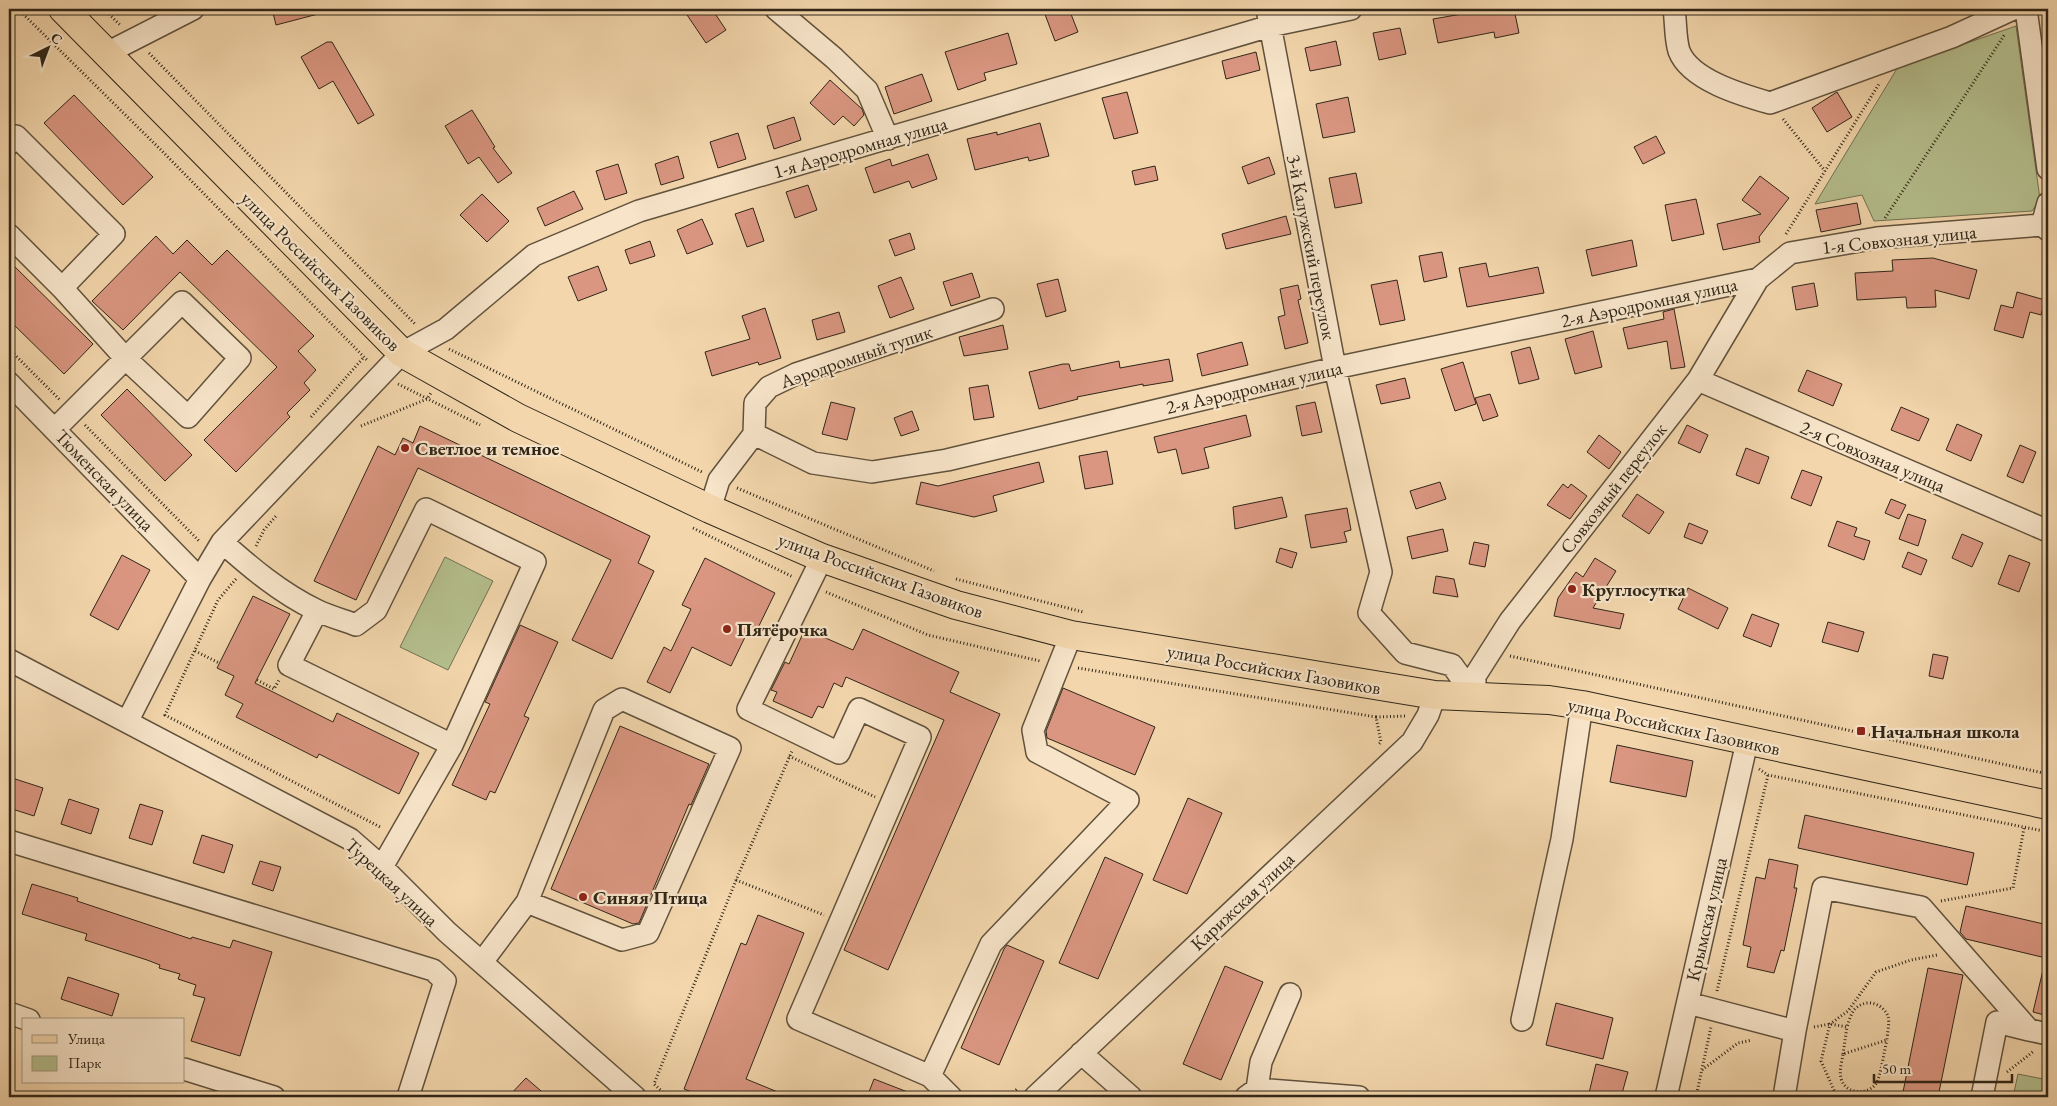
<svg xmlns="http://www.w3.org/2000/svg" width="2057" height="1106" font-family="'EB Garamond',serif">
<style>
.green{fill:#b5bf8e;stroke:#727253}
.building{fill:#da9681;stroke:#302618}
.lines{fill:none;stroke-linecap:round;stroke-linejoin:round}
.minor-casing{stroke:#61523d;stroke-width:24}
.major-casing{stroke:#302618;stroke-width:30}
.path{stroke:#302618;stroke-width:3;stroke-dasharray:1 2.5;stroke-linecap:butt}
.minor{stroke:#f7e4c9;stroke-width:21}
.major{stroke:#f3d6ac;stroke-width:28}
.poi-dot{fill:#8f2418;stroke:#f7e4c9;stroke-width:2}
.labels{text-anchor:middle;stroke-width:4.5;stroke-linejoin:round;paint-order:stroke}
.street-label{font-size:19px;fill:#302618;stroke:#f7e4c9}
.poi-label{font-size:19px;font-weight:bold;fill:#302618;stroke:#f7e4c9;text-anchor:start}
</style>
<rect width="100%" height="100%" fill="#f3d6ac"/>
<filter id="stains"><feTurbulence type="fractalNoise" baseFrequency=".004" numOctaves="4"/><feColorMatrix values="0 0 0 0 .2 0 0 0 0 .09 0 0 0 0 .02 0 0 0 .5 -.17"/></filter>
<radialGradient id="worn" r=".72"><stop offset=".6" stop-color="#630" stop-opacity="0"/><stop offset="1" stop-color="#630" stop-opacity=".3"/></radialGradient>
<!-- green -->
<path class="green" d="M2016,26L2040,199L2032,211L1874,221L1862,195L1815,204L1898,67Z
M445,557L493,581L448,670L400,647Z
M2018,1074L2048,1080V1097H2013Z"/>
<!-- building -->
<path class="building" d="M272,9H317L318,14L276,25Z
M683,9H712L726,30L706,43Z
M1043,9H1069L1078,32L1055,41Z
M1491,9H1514L1519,33L1495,38L1494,32L1438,43L1433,19Z
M1400,28L1406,54L1379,60L1373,33Z
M1008,33L1017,64L984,73L986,80L958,90L945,52Z
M1336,41L1341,65L1310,71L1305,48Z
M327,42H332L374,115L358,124L333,81L319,89L301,57Z
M1256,52L1260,70L1226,79L1222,61Z
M922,74L932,101L894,114L885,87Z
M830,80L862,109L864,115L854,126L843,116L834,125L810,103Z
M1127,92L1138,133L1114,139L1102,98Z
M1837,92L1852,117L1827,132L1812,108Z
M74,95L153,177L123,205L44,123Z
M1348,97L1355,132L1323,138L1316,104Z
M472,110L495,147L493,148L512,173L498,183L479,157L468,164L445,126Z
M794,117L801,140L774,149L767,126Z
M1040,123L1049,156L1029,161L1028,157L975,170L967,139L997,132V135Z
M738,133L746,159L718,168L710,142Z
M1656,136L1665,153L1643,164L1634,147Z
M928,154L937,179L912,188L909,181L874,193L865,168L890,159L892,166Z
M678,156L684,178L661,185L655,164Z
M1269,157L1275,174L1248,184L1242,167Z
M618,164L627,193L605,200L596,171Z
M1155,166L1158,180L1135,185L1132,171Z
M1356,173L1362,203L1335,208L1329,178Z
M1760,176L1789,198L1759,237L1760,242L1723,250L1717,224L1761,214L1742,200Z
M808,185L817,210L795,218L786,192Z
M574,191L583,209L545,226L537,208Z
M482,194L509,221L487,242L460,215Z
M1696,199L1704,234L1672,241L1665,205Z
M1857,203L1861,224L1821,232L1816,210Z
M753,208L764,241L747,247L735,214Z
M1286,216L1291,234L1226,249L1222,234Z
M702,219L713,244L687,254L677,230Z
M910,233L915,249L895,256L889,240Z
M156,236L173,254L187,240L212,265L227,250L314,336L298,351L316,370L304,383L310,390L287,413L290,417L236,472L204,440L277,367L180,272L123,330L92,301Z
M1632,240L1637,266L1592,276L1586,250Z
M650,241L655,256L630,264L625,250Z
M1442,252L1447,277L1424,282L1419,256Z
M1933,258L1977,270L1969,299L1935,290L1936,307L1907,308L1906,297L1857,300L1855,273L1893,271L1892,260Z
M9,261L93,344L64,374L9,320Z
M1486,263L1489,277L1538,267L1544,293L1467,307L1459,268Z
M598,266L607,290L578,301L568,277Z
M972,273L980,297L951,306L943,282Z
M901,277L914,309L890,318L878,286Z
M1058,279L1066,311L1046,317L1037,284Z
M1397,280L1405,320L1380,325L1371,285Z
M1814,283L1818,306L1796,310L1792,287Z
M1298,285L1301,299L1298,300L1308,343L1285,349L1278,317L1285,315L1280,289Z
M2017,292L2045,300L2041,315L2030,312L2023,338L1994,330L2001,305L2013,308Z
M765,308L781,358L759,365L758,362L712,376L705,352L750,339L742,316Z
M1674,309L1685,367L1671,369L1667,341L1628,349L1623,328L1664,319L1663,312Z
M839,312L845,332L817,340L812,320Z
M1003,325L1008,349L964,356L959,337Z
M1593,331L1602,367L1575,374L1565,339Z
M1242,342L1248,365L1202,376L1197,354Z
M1530,347L1539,379L1519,384L1511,352Z
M1169,359L1173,381L1143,386V384L1077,397L1078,399L1039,409L1029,372L1063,364H1069L1071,371L1119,361L1120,368Z
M1463,362L1476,404L1455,411L1441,369Z
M1807,370L1842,384L1833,406L1798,391Z
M1405,378L1410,398L1381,404L1376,385Z
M988,385L994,417L974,420L969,388Z
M127,389L192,455L165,481L101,415Z
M1490,394L1498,416L1483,421L1475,398Z
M831,402L855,408L847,440L822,434Z
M1315,402L1322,432L1302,436L1296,406Z
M1901,407L1929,419L1919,441L1891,430Z
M912,411L919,430L901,436L894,418Z
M1246,415L1251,436L1204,448L1209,468L1182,474L1176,449L1158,453L1154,437Z
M1957,424L1982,435L1971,461L1946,450Z
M1687,425L1708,435L1700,453L1678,443Z
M420,426L650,536L638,563L654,571L612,659L572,640L611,560L418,468L356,600L314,581L378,446L395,455L403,438L413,443Z
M1599,435L1621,452L1609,469L1587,452Z
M2020,445L2036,452L2023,483L2007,476Z
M1746,448L1769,457L1759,484L1736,475Z
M1107,451L1113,484L1085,489L1079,456Z
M1039,462L1044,482L993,496L997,511L974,517L916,504L921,482L938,486Z
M1802,470L1822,477L1811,506L1791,498Z
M1440,482L1446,499L1416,509L1410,491Z
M1563,484L1568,488L1571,484L1587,496L1570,519L1547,505Z
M1637,494L1664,512L1649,534L1622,516Z
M1282,497L1287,517L1235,529L1233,507Z
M1891,499L1906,505L1899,519L1885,513Z
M1347,508L1351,530L1344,532L1347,542L1311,548L1305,515Z
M1908,514L1926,520L1918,546L1899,539Z
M1837,521L1857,528L1854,536L1870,541L1864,560L1828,546Z
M1689,523L1708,531L1702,544L1684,537Z
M1443,529L1448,551L1412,559L1407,537Z
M1962,534L1983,543L1972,567L1952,558Z
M1474,542L1489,545L1485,567L1469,564Z
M1280,548L1297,553L1292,568L1276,562Z
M1908,552L1927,560L1921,575L1902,567Z
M122,555L150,570L118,630L90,615Z
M2009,555L2030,563L2019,592L1998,584Z
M705,558L775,593L754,636L747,633L731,666L692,647L670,693L647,682L664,647L671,651L691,609L682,605Z
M1595,558L1616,571L1593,608L1624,614L1620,629L1554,616L1558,598L1576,572L1583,577Z
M1436,576L1454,579L1458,597L1433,593Z
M1688,588L1728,608L1718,629L1678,609Z
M253,596L290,614L255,683L333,722L337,713L419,753L399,794L319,754L317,758L236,717L243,704L225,695L234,676L217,668Z
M1752,614L1779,624L1771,647L1743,636Z
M1828,622L1864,632L1858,652L1822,642Z
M520,625L558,642L524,716L529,718L495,793L490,791L486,800L452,785L490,704L485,702Z
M805,629L853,650L863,629L959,672L950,692L1000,714L888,970L844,950L944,720L846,677L842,687L834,683L823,708L818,706L812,718L773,701L777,692L771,690L785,662L789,664Z
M1933,654L1948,657L1943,679L1929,676Z
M1063,688L1155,727L1135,775L1047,738L1046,731Z
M620,726L709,764L691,805L689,804L639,923L633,924L551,889Z
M1617,745L1693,761L1686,797L1610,782Z
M9,777L43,788L34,816L9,808Z
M1188,798L1222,813L1187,894L1153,880Z
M69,799L99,809L91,834L61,824Z
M140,804L163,811L152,845L129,838Z
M1805,815L1974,853L1967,885L1798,848Z
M202,835L233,845L224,873L193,863Z
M1105,857L1143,874L1098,979L1059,963Z
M1769,859L1798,865L1794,888H1797L1784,951L1781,950L1774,973L1747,967L1751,947L1743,945L1756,877L1765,879Z
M260,861L281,867L273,891L252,884Z
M32,884L78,898L77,901L191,939L192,937L230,948L233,940L272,952L240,1056L191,1041L205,998L193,995L196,985L178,979L180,974L159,968L160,965L147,960L85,940L87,934L22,914Z
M1966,906L2048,925L2046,958L1966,939L1960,932Z
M758,915L804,933L746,1079L790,1097H705L684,1089L741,943L746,945Z
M1007,945L1044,961L999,1065L961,1048L1004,949Z
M1225,966L1263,982L1221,1080L1183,1064Z
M1928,968L1963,975L1938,1097H1902Z
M2043,970L2048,971V1016L2033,1012Z
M68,977L119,994L112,1016L61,999Z
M1556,1003L1613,1018L1603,1059L1546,1045Z
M1596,1064L1628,1072L1621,1097H1607L1589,1093Z
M526,1078L548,1097H508Z
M874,1079L918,1096V1097H867Z"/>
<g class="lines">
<defs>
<path id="minor" d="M776,9L834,58L867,90L888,139
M1267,9L1335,368L1381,572L1369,613L1405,653L1452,665L1475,697
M1674,9C1676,22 1675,38 1679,51C1690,80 1742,95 1770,103L1952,37L2013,9
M2026,9L2048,169
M107,53L193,9
M9,144L16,136L114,234L62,288
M2042,225L2048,203
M9,235L62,288L126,359L188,417L240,358L182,302L55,429
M1698,380L2048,531
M9,383L200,579
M754,434L813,463L872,472L947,460L1335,368L1758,279
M754,434L755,403L769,387L796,374L993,309
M710,509L719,480L754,434
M222,542C251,568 281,593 316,610C328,616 343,620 356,625L376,610L426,509L535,562L452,745L382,867
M822,558L748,709L839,753L859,709L920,737L798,1019L930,1076L951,1097
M317,611L289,665L452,745
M9,660L350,839L382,867L447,932L635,1097
M1475,697V676L1510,621L1698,380L1758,279L1790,253L1877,238L2042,225L2048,230
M127,722L200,579L222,542L402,353L446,329L534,255L639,211L1270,26L1351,9
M9,841L433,970L445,981L408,1097
M482,962L527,902L622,940L648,933L730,748L622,699L604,710L527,902
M1688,1003L1795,1031L1823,888L1921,907L2029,1030L2048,1034
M9,1013L29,1020
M1522,1020L1562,839L1582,705
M1081,1053L1131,1097
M184,1069L274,1097
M930,1076L991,944L1128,800L1037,752L1033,730L1071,635
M1257,1089L1261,1062L1290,994
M1035,1097L1412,742L1428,715L1435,695
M1246,1097L1257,1089L1359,1097
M1666,1097L1747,742
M1784,1097L1795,1031
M1982,1097L1997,1022L2029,1030"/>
<path id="major" d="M63,9L402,353L518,418L710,509L822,558L956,605L1071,635L1435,695L1549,700L1582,705L2048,805"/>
</defs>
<!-- minor casing -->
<use href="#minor" class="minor-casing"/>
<!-- major casing -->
<use href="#major" class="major-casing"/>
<!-- path -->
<path class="path" d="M18,9L162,151L368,361
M104,9L121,26
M149,53L416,325
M1783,119L1825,171
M1885,218L2005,34
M1786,234L1879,84
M9,349L60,400
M449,349L702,472
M398,384L480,425
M311,417L364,357
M85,425L200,542
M361,426L427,399L431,393
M737,488L934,571
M693,528L793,577
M256,546L264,530L276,516
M236,579L218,600L165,715L382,828
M956,579L1083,612
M826,592L928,635L1040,661
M195,651L219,663
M1510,656L2048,774
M1078,668L1376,717L1381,742L1378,745
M257,680L274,689L279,680
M1376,717L1406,716
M789,756L875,797
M1759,769L1768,775L2048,832
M736,880L824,915
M1941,901L2013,888L2024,828
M1717,991L1768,775
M1814,1027L1830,1024L1847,1027C1849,1021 1851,1013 1855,1009C1866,998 1882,1003 1888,1016C1890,1023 1887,1034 1887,1040L1843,1054C1842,1061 1839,1071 1841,1078C1844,1093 1865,1096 1875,1085C1881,1078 1884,1050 1887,1040
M1843,1054L1847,1027
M1702,1070L1738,1043L1752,1040
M2007,1072L2034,1051
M668,1097L654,1084L736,880L792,751
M1008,1097L1017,1089
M1696,1097L1711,1027
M1837,1097L1821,1061L1830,1024L1848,1011L1876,972L1911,960L1937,955"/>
<!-- minor -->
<use href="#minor" class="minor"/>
<!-- major -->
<use href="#major" class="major"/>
</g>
<!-- markers -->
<g class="poi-dot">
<circle cx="405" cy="448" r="5"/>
<circle cx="1572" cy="589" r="5"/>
<circle cx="727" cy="629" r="5"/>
<rect x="1856" y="726" width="10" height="10" rx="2.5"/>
<circle cx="583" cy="897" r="5"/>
</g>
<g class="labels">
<!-- street labels -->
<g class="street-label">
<text transform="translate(860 147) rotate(-16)" y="7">1-я Аэродромная улица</text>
<text transform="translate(1899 239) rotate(-6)" y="7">1-я Совхозная улица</text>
<text transform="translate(1312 247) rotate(79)" y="7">3-й Калужский переулок</text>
<text transform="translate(321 271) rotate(45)" y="7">улица Российских Газовиков</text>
<text transform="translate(1649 302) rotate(-12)" y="7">2-я Аэродромная улица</text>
<text transform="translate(856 356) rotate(-19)" y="7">Аэродромный тупик</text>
<text transform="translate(1254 387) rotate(-13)" y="7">2-я Аэродромная улица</text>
<text transform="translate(1873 456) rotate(23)" y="7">2-я Совхозная улица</text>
<text transform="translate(105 480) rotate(46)" y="7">Тюменская улица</text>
<text transform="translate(1613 488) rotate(-52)" y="7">Совхозный переулок</text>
<text transform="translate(881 575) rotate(20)" y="7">улица Российских Газовиков</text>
<text transform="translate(1274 669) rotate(10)" y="7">улица Российских Газовиков</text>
<text transform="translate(1674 726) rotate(12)" y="7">улица Российских Газовиков</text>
<text transform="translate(392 882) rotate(43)" y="7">Турецкая улица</text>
<text transform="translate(1242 901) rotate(-43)" y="7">Карижская улица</text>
<text transform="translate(1706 919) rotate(-77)" y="7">Крымская улица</text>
</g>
<!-- poi labels -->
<g class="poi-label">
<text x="415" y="455">Светлое и темное</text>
<text x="1582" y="596">Круглосутка</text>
<text x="737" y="636">Пятёрочка</text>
<text x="1871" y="738">Начальная школа</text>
<text x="593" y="904">Синяя Птица</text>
</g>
</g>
<!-- margin -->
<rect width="2057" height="1106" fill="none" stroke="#f3d6ac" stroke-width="30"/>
<rect x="10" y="10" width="2037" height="1086" fill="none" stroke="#302618" stroke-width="2.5"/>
<rect x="15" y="15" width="2027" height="1076" fill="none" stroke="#302618"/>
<!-- legend -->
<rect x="22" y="1018" width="162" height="65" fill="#f7e4c9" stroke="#a79882"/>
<rect x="32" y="1035" width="25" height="8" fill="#f3d6ac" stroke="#a79882"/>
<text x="68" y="1044" font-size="15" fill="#302618">Улица</text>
<rect x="32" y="1056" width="25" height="15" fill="#b5bf8e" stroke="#a79882"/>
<text x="68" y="1068" font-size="15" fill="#302618">Парк</text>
<!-- north arrow -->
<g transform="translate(48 48) rotate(42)" stroke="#f7e4c9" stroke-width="4" paint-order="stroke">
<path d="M0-4L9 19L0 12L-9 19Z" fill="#302618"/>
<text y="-8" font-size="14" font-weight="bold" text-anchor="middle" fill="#302618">С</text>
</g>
<!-- scale -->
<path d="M1874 1074v8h138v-8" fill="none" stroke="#302618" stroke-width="2.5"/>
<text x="1882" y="1074" font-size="15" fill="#302618" stroke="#f7e4c9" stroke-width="4" paint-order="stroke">50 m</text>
<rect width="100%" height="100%" filter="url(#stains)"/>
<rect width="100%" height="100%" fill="url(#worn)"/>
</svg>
